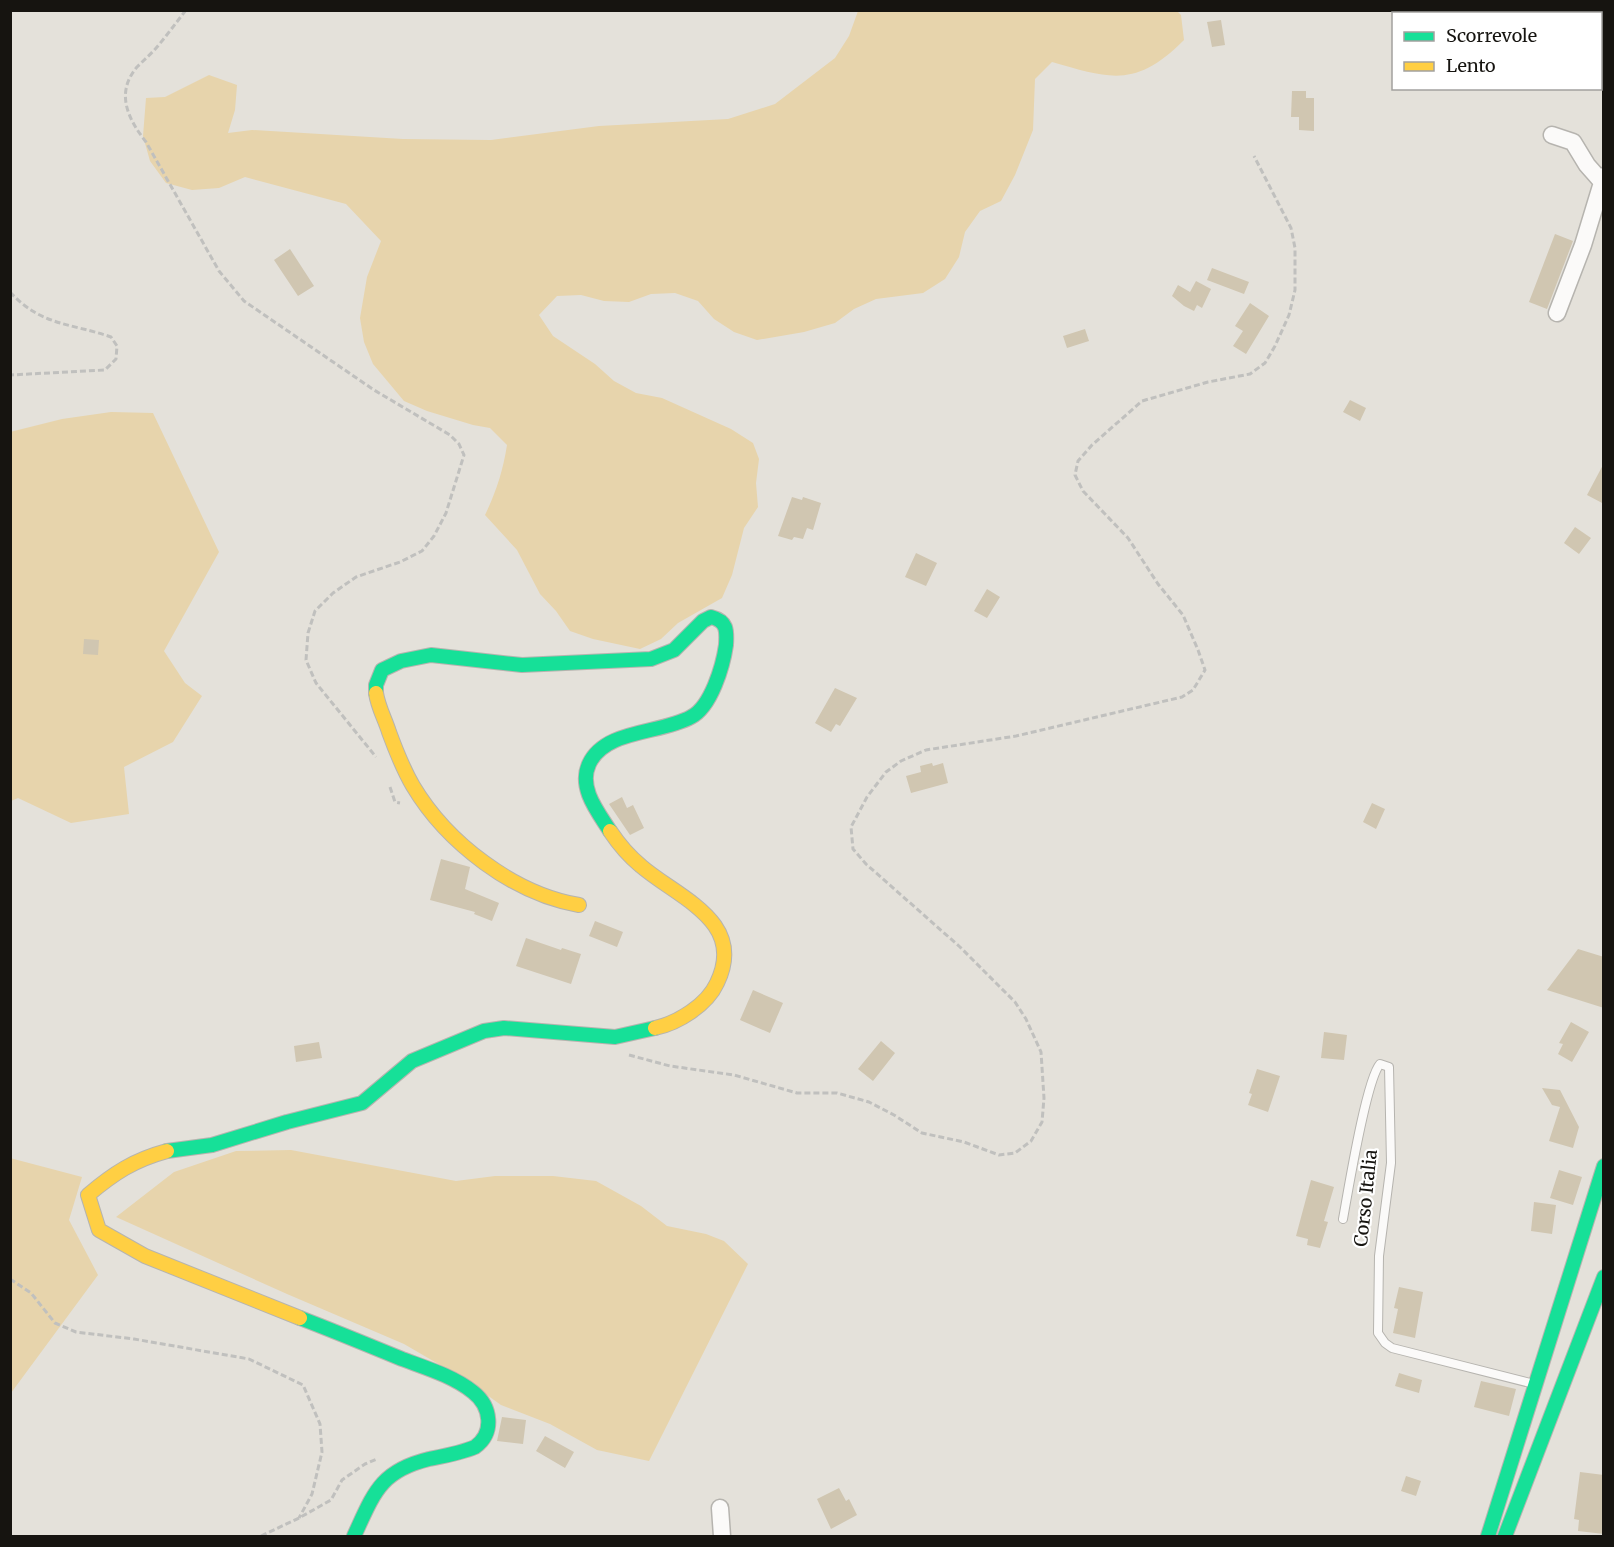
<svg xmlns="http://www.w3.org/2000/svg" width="1614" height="1547" font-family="Merriweather,serif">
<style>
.green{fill:#e7d4ac}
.building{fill:#d0c6b1}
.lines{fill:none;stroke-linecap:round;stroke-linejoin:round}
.lane-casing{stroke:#b6b4af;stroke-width:10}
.street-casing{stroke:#b6b4af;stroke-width:19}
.fast-casing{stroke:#b6b4af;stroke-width:16}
.slow-casing{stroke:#b6b4af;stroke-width:16}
.path{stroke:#c0c0be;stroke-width:3;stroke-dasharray:6 3;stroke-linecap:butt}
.lane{stroke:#fbfaf9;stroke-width:8}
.street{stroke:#fbfaf9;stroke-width:16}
.fast{stroke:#16e098;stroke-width:14}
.slow{stroke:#ffcf43;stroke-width:14}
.labels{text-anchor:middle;stroke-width:4.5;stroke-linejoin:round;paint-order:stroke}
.street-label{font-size:18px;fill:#161410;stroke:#fff}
</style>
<rect width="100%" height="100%" fill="#e4e1da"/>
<!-- green -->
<path class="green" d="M858,11H1177L1181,15L1184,40C1136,88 1111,79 1052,62L1035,79L1033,130L1015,175L1001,201L980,211L965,232L959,257L945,279L923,293L876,299L854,309L835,323L804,332L757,340L734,332L714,319L698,301L675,293L651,294L629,302L604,301L581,295L557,296L539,315L553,336L595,364L614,381L636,393L662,398L731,429L753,443L759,459L756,483L758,507L744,528L732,575L722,598L678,623L661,639L640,649L593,639L570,631L556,611L540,594L517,550L485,515C496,492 503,471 507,445L490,428L473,425L427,411L404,401L373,364L364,342L360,318L367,277L381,241L346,204L245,177L219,188L192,190L166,183L150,161L143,136L146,98L165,97L209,75L237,85L235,110L228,133L252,130L403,139L491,140L599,126L728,119L775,104L835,58L849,36Z
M111,412L153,413L219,552L164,651L185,683L202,696L173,742L124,767L129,814L71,823L18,798L11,801L10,432L62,419Z
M291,1150L456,1181L495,1176H553L596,1181L641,1206L667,1226L706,1234L724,1241L748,1264L649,1461L597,1450L550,1424L501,1405L466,1380L404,1344L287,1294L116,1217L174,1172L236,1151Z
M10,1158L82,1177L69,1220L98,1275L11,1393Z"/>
<!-- building -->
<path class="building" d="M1221,20L1225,45L1212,47L1207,22Z
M1292,91H1306V98H1314V131L1299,130V117H1291Z
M1555,234L1573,241L1547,309L1529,302Z
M290,249L314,286L298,296L274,260Z
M1212,268L1249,282L1244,294L1207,280Z
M1196,281L1211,289L1202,308L1197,305L1194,311L1184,306L1172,296L1178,285L1190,292Z
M1250,303L1269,316L1246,354L1233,346L1243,331L1235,326Z
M1085,329L1089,341L1067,348L1063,336Z
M1350,400L1366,408L1360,421L1343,412Z
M1604,463V504L1587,495Z
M792,497L802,500L803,497L821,503L813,530L807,528L803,539L794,537L792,540L778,536Z
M1575,527L1591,538L1579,554L1564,543Z
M916,553L937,563L926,586L905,577Z
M987,589L1000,597L987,618L974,611Z
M84,639L99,640L98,655L83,654Z
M835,688L857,698L840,726L836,724L831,732L815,723Z
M932,763L933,766L943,763L948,783L911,793L906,776L921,772L920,766Z
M622,797L627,808L633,805L644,828L630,835L609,804Z
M1372,803L1385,809L1376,829L1363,822Z
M441,859L470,867L465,889L499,903L492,921L474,914L475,912L430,900Z
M595,921L623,932L617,947L589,936Z
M526,938L561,950L562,948L581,954L571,984L516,966Z
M1578,949L1604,957V1008L1547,990Z
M753,990L783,1003L770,1033L740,1020Z
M1571,1022L1589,1032L1572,1062L1558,1054L1563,1044L1559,1043Z
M1324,1032L1347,1035L1344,1060L1321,1058Z
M881,1041L895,1053L873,1081L858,1069Z
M319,1042L322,1058L296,1062L294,1046Z
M1257,1069L1280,1076L1268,1112L1248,1105L1252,1094L1249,1093Z
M1542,1088L1560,1090L1579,1127L1573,1148L1549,1141L1560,1107L1552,1105Z
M1559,1170L1582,1177L1573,1205L1550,1198Z
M1311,1180L1334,1187L1324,1221L1328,1222L1320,1248L1307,1245L1308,1239L1296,1236Z
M1534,1202L1556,1205L1552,1234L1531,1231Z
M1399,1287L1423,1292L1415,1338L1393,1333L1398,1309L1394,1308Z
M1399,1373L1422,1380L1419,1393L1395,1386Z
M1481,1381L1516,1389L1509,1416L1474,1407Z
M502,1417L526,1420L523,1444L497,1441Z
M545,1436L574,1452L565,1468L536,1451Z
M1580,1472L1604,1475V1534L1578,1531L1579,1520L1574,1519Z
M1406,1476L1421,1481L1416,1496L1401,1491Z
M839,1488L846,1501L849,1499L857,1515L831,1529L817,1499Z"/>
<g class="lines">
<defs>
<path id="lane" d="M1343,1219C1348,1192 1366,1080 1380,1064L1389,1067L1391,1163L1379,1256L1378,1333L1385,1343L1392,1348L1534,1384"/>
<path id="street" d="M1552,135L1573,142L1587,165L1602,182
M1557,313L1583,245L1604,176
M720,1508L722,1536"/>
<path id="fast" d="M376,693V685L382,670L401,661L431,655L522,665L651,659L674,650L703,621L711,617C727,621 727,630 726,645C723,666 711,707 691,717C661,734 605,729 589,764C578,788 598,812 610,831
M167,1151L212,1145L287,1122L362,1103L412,1061L484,1031L504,1028L615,1037L655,1028
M300,1318C334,1331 368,1345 402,1359C426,1368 453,1376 473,1392C491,1406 495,1433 475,1447C461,1453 444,1456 429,1459C380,1471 374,1493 354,1536
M1488,1536L1604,1166
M1505,1536L1604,1277"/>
<path id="slow" d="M376,693C378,707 385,719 389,732C396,751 403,769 413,786C447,843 514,894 579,905
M610,831C618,843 630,857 641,866C678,898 747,921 717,983C707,1005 678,1023 655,1028
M167,1151C134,1160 114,1173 88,1195L99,1230L145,1256L300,1318"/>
</defs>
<!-- lane casing -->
<use href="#lane" class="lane-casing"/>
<!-- street casing -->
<use href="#street" class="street-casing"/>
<!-- fast casing -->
<use href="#fast" class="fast-casing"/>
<!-- slow casing -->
<use href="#slow" class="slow-casing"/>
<!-- path -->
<path class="path" d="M186,10C176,23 167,35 157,47C151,54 144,60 137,67C115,93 128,119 146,142L219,271L244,301L374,390L450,435L459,444L464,455L446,513L434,536L422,551L400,562L356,577L333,593L315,611L308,633L306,660L316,683L376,757
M1495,10L1506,14
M1600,19L1604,18
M10,292C41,326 71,323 111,337L117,346L116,359L105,370L10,375
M390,787L395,802L400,803
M629,1055L670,1066L734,1075L797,1093H837L869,1102L894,1115L922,1133L964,1142L999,1155L1015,1153L1031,1141L1042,1122L1044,1098L1041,1052L1026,1019L1015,1002L960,947L866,864L853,849L851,827L867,797L886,772L901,761L926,750L1016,736L1182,697L1193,690L1205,670L1198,650L1183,615L1158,584L1128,538L1083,491L1075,475L1078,461L1092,445L1142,401L1208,382L1250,374L1265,363L1275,346L1289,315L1295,290V248L1291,228L1254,156
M10,1279L31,1293L55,1323L76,1332L134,1339L249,1359L303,1385L320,1424L322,1452L312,1494L299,1518
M261,1536L299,1518L331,1500L342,1480L365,1464L377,1459"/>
<!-- lane -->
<use href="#lane" class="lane"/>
<!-- street -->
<use href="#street" class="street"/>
<!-- fast -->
<use href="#fast" class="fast"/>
<!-- slow -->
<use href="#slow" class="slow"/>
</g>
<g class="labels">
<!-- street labels -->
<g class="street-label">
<text transform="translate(1366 1198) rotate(-84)" y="6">Corso Italia</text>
</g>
</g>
<!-- border -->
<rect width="1614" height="1547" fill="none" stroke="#161410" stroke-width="24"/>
<!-- legend -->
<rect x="1392" y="12" width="210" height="78" fill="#ffffff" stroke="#a2a19f" stroke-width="1.5"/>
<rect x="1404" y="32" width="30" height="9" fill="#16e098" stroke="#a2a19f" stroke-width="1.5"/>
<text x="1446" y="42" font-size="18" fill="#161410">Scorrevole</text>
<rect x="1404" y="62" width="30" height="9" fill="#ffcf43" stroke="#a2a19f" stroke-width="1.5"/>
<text x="1446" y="72" font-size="18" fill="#161410">Lento</text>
</svg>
